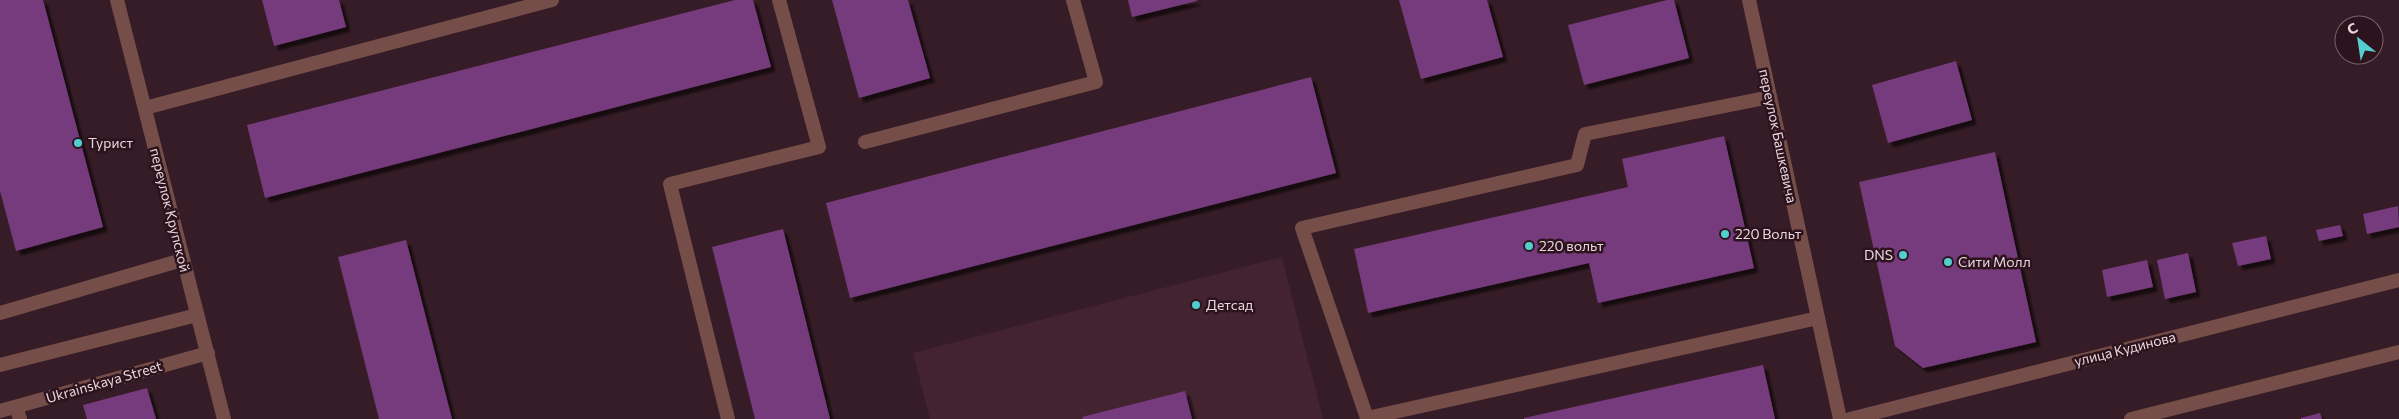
<svg xmlns="http://www.w3.org/2000/svg" width="2399" height="419" font-family="Commissioner,sans-serif">
<style>
.built{fill:#432330}
.building{fill:#753b7b;filter:url(#shadow)}
.lines{fill:none;stroke-linecap:round;stroke-linejoin:round}
.service{stroke:#754e49;stroke-width:14}
.pedestrian{stroke:#754e49;stroke-width:14}
.minor{stroke:#754e49;stroke-width:14}
.tertiary{stroke:#754e49;stroke-width:14}
.poi-dot{fill:#52cdd0;stroke:#2c131d;stroke-width:2}
.labels{text-anchor:middle;stroke-width:5;stroke-linejoin:round;paint-order:stroke}
.street-label{font-size:14px;fill:#e9d7dd;stroke:#2c131d}
.poi-label{font-size:14px;fill:#e9d7dd;stroke:#2c131d;text-anchor:start}
</style>
<defs>
<filter id="shadow"><feDropShadow dx="4.5" dy="4.5" stdDeviation="1" flood-color="#0009"/></filter>
</defs>
<rect width="100%" height="100%" fill="#361c26"/>
<!-- built -->
<path class="built" d="M1282,257L1323,419H930L913,353Z"/>
<!-- building -->
<path class="building" d="M0,0H43L103,227L16,251L0,191Z
M262,0H339L346,27L274,46Z
M735,0H753L771,67L265,198L247,125Z
M832,0H908L930,78L859,98Z
M1128,0H1197V1L1132,17Z
M1399,0H1487L1503,57L1421,79Z
M1667,0H1674L1689,58L1584,85L1568,25Z
M1956,61L1972,120L1888,143L1872,85Z
M1311,77L1336,173L850,298L826,203Z
M1724,136L1754,268L1598,303L1589,263L1368,313L1354,249L1628,187L1622,159Z
M1995,152L2036,342L1923,368L1895,346L1859,182Z
M2398,206L2399,227L2367,234L2363,214Z
M2340,225L2343,236L2319,241L2316,230Z
M783,229L830,419H755L712,247Z
M2266,236L2271,259L2238,266L2232,243Z
M406,240L452,419H379L338,257Z
M2188,253L2196,292L2165,299L2157,260Z
M2147,260L2153,287L2107,297L2102,270Z
M1763,365L1775,419H1524V418Z
M147,388L156,419H87L83,405Z
M1185,391L1192,419H1083L1082,417Z
M2320,413L2322,419H2301V418Z"/>
<g class="lines">
<!-- service -->
<path class="service" d="M1770,97L1585,134L1577,165L1302,228L1367,418L1818,318
M145,108L552,0
M865,142L1096,82L1073,0
M16,407L20,419
M728,419L670,184L819,147L779,0"/>
<!-- pedestrian -->
<path class="pedestrian" d="M0,365L197,315"/>
<!-- minor -->
<path class="minor" d="M1749,0L1840,419
M0,313L182,260
M0,411L208,353
M1850,419L2399,280
M2131,419L2399,352"/>
<!-- tertiary -->
<path class="tertiary" d="M117,0L224,419"/>
</g>
<!-- markers -->
<g class="poi-dot">
<circle cx="78" cy="143" r="5"/>
<circle cx="1725" cy="234" r="5"/>
<circle cx="1529" cy="246" r="5"/>
<circle cx="1903" cy="255" r="5"/>
<circle cx="1948" cy="262" r="5"/>
<circle cx="1196" cy="305" r="5"/>
</g>
<g class="labels">
<!-- street labels -->
<g class="street-label">
<text transform="translate(1778 136) rotate(78)" y="5">переулок Башкевича</text>
<text transform="translate(170 210) rotate(76)" y="5">переулок Крупской</text>
<text transform="translate(2125 349) rotate(-14)" y="5">улица Кудинова</text>
<text transform="translate(104 382) rotate(-16)" y="5">Ukrainskaya Street</text>
</g>
<!-- poi labels -->
<g class="poi-label">
<text x="88" y="148">Турист</text>
<text x="1735" y="239">220 Вольт</text>
<text x="1539" y="251">220 вольт</text>
<text x="1893" y="260" text-anchor="end">DNS</text>
<text x="1958" y="267">Сити Молл</text>
<text x="1206" y="310">Детсад</text>
</g>
</g>
<!-- north arrow -->
<g transform="translate(2359 40) rotate(330)"><circle r="24" fill="#2c131d" stroke="#78616a"/>
<path d="M0-4L9 19L0 12L-9 19Z" fill="#52cdd0"/>
<text y="-8" font-size="14" font-weight="bold" text-anchor="middle" fill="#e9d7dd">С</text>
</g>
</svg>
